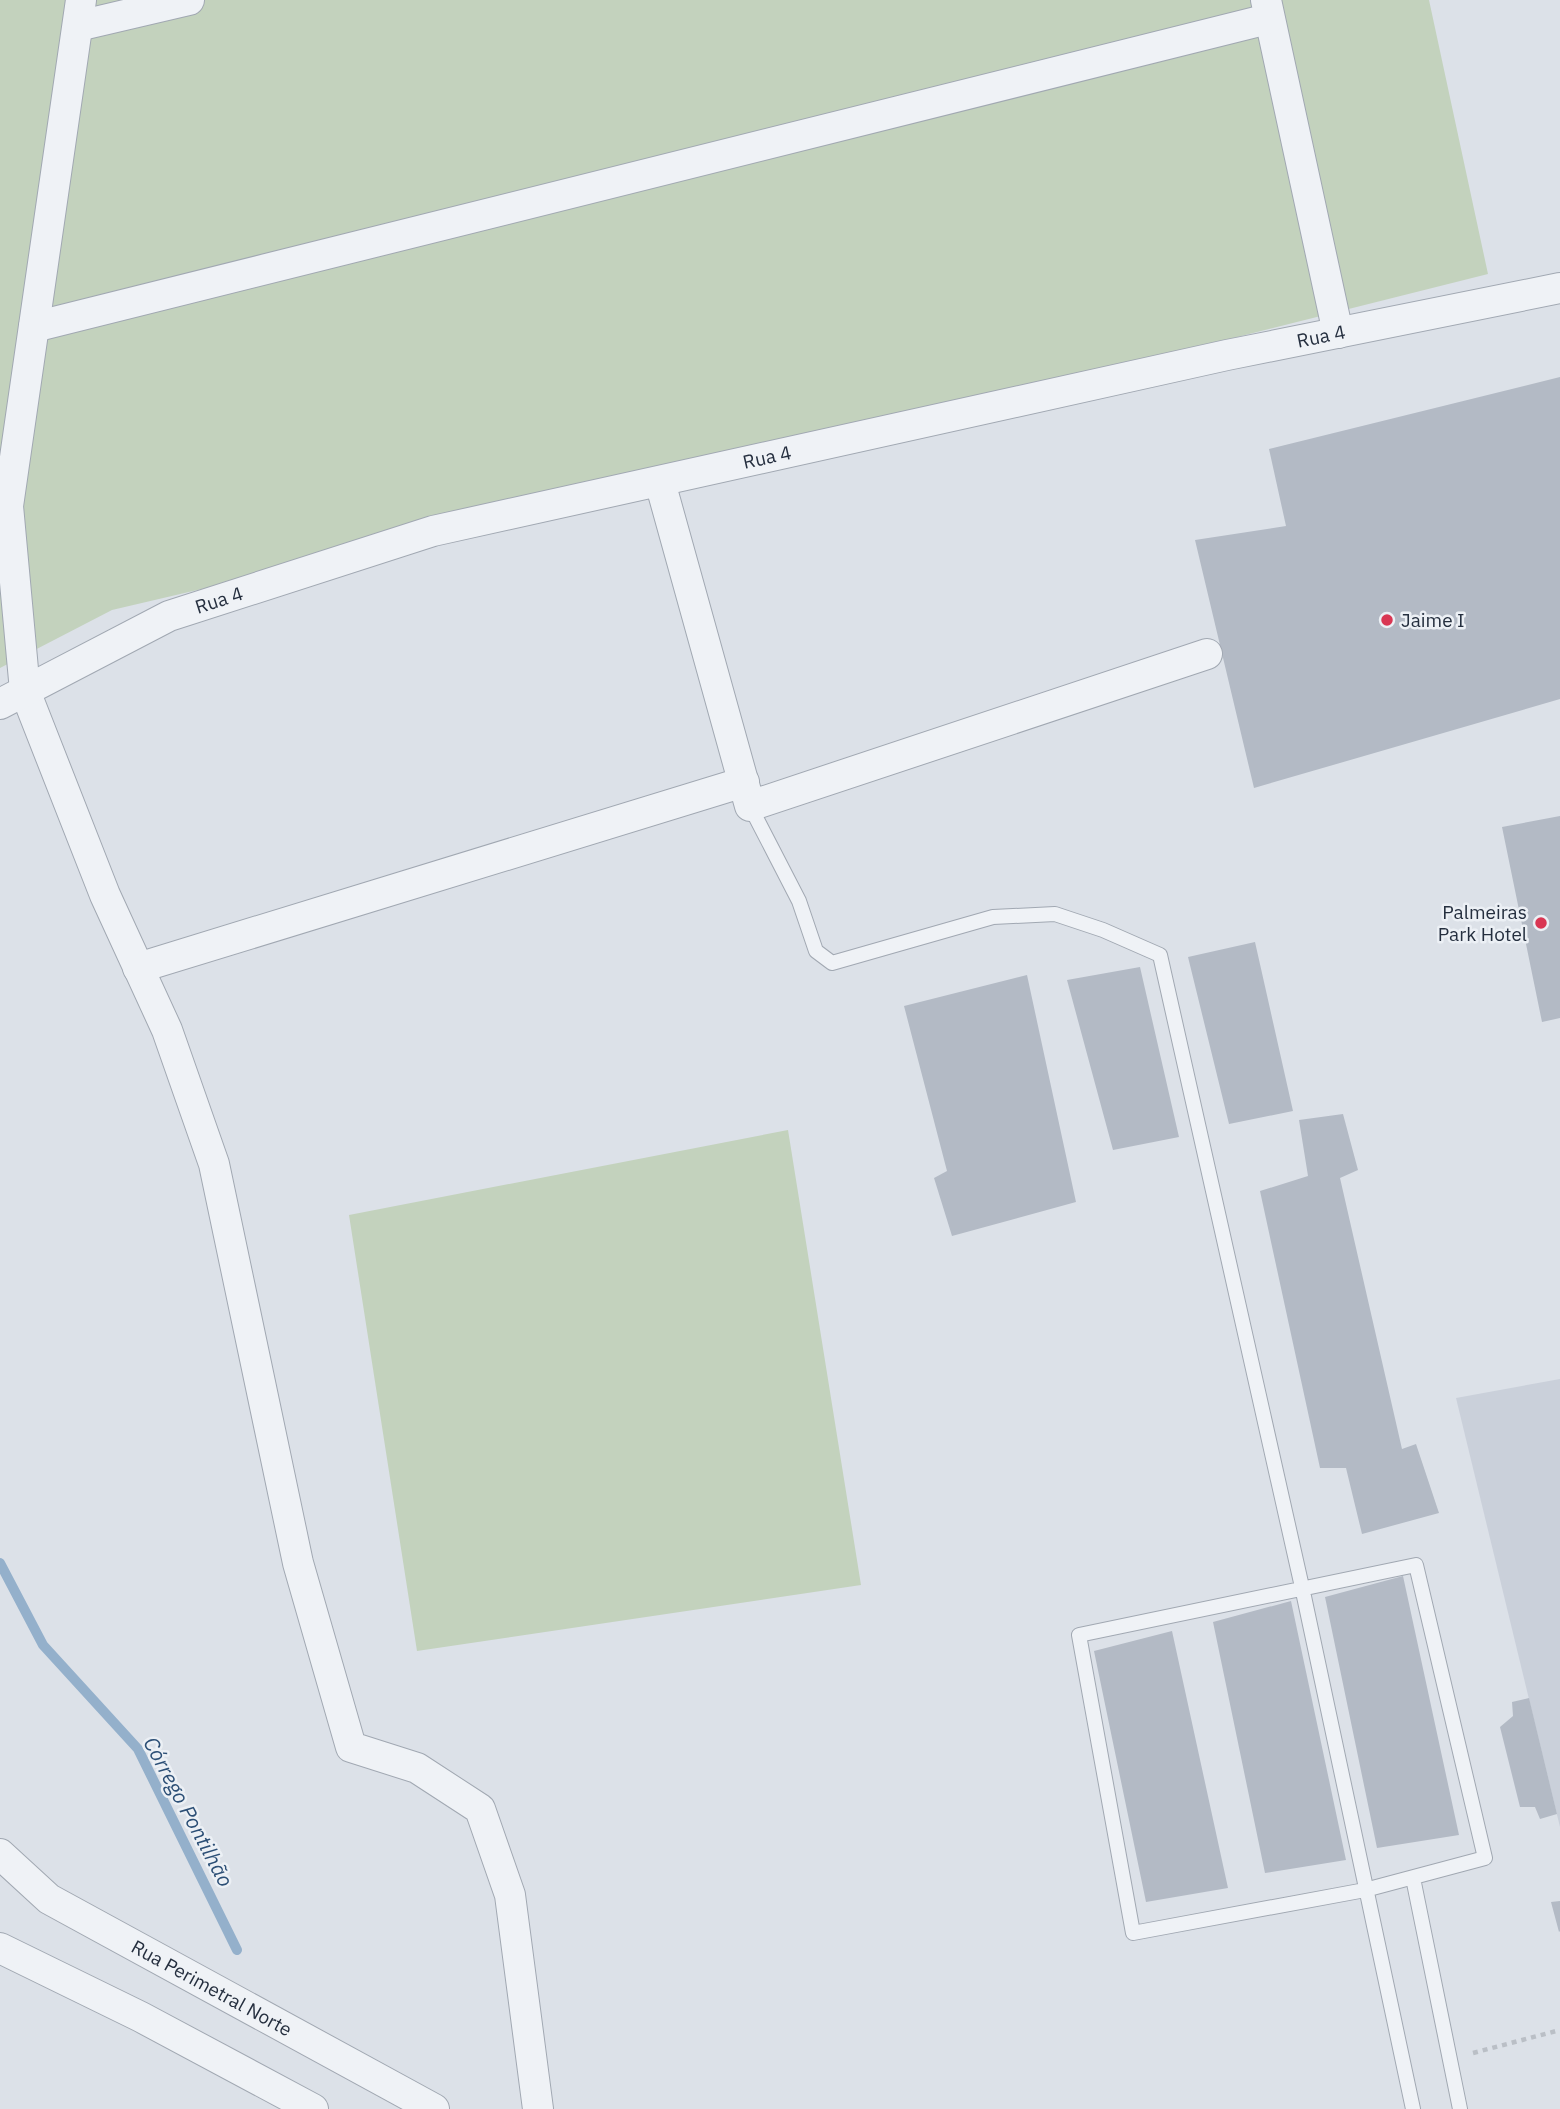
<svg xmlns="http://www.w3.org/2000/svg" width="1560" height="2109" font-family="'IBM Plex Sans',sans-serif">
<style>
.built{fill:#cad0da}
.green{fill:#c3d2bd}
.lines{fill:none;stroke-linecap:round;stroke-linejoin:round}
.stream{stroke:#94b0cb;stroke-width:10}
.building{fill:#b3bac5}
.lane-casing{stroke:#a1a8b2;stroke-width:16}
.street-casing{stroke:#a1a8b2;stroke-width:32}
.path{stroke:#babfc6;stroke-width:4.5;stroke-dasharray:5 5;stroke-linecap:butt}
.lane{stroke:#eff2f6;stroke-width:14}
.street{stroke:#eff2f6;stroke-width:30}
.poi-dot{fill:#d93653;stroke:#ecf0f5;stroke-width:2.5}
.labels{text-anchor:middle;stroke-width:5;stroke-linejoin:round;paint-order:stroke}
.street-label{font-size:19px;fill:#252f3f;stroke:#ecf0f5}
.poi-label{font-size:19px;fill:#252f3f;stroke:#ecf0f5;text-anchor:start}
.water-label{font-size:21px;font-style:italic;fill:#2c4f76;stroke:#ecf0f5}
</style>
<rect width="100%" height="100%" fill="#dce1e8"/>
<!-- built -->
<path class="built" d="M1560,1379V1827L1456,1398Z"/>
<!-- green -->
<path class="green" d="M0,0H1429L1488,274L660,482L112,610L0,668Z
M788,1130L861,1585L417,1651L349,1215Z"/>
<g class="lines">
<!-- stream -->
<path class="stream" d="M0,1563L43,1645L138,1749L237,1950"/>
</g>
<!-- building -->
<path class="building" d="M1560,377V699L1254,788L1195,540L1286,526L1269,449Z
M1560,816V1018L1542,1022L1502,827Z
M1255,942L1293,1111L1229,1124L1188,957Z
M1140,967L1179,1137L1113,1150L1067,980Z
M1027,975L1076,1202L952,1236L934,1178L947,1171L904,1006Z
M1343,1114L1358,1170L1340,1178L1402,1449L1416,1444L1439,1513L1362,1534L1346,1468H1320L1260,1191L1308,1176L1299,1120Z
M1403,1576L1459,1835L1377,1848L1325,1597Z
M1291,1601L1346,1860L1265,1873L1213,1622Z
M1172,1631L1228,1888L1146,1902L1094,1651Z
M1529,1698L1557,1814L1540,1819L1535,1807H1520L1500,1727L1513,1716L1512,1702Z
M1560,1901V1931L1559,1932L1551,1902Z"/>
<g class="lines">
<defs>
<path id="lane" d="M750,806L799,901L816,951L832,963L993,917L1055,914L1103,930L1160,955L1302,1587L1413,2109
M1416,1565L1485,1858L1365,1890L1133,1933L1079,1635Z
M1413,1878L1460,2109"/>
<g id="street">
<path d="M81,0L8,506L25,691L105,895L167,1030L214,1164L298,1563L351,1747L417,1768L480,1809L510,1895L538,2109"/>
<path d="M1266,0L1338,333"/>
<path d="M78,26L189,0"/>
<path d="M34,327L1268,19"/>
<path d="M660,482L750,806L1207,654"/>
<path id="s1" d="M0,704L169,616L433,531L1227,355L1560,288"/>
<path d="M138,968L744,782"/>
<path id="s2" d="M0,1854L49,1899L434,2109"/>
<path d="M0,1948L141,2017L313,2109"/>
</g>
</defs>
<!-- lane casing -->
<use href="#lane" class="lane-casing"/>
<!-- street casing -->
<use href="#street" class="street-casing"/>
<!-- path -->
<path class="path" d="M1473,2053L1560,2030"/>
<!-- lane -->
<use href="#lane" class="lane"/>
<!-- street -->
<use href="#street" class="street"/>
</g>
<!-- markers -->
<g class="poi-dot">
<circle cx="1387" cy="620" r="7"/>
<circle cx="1541" cy="923" r="7"/>
</g>
<g class="labels">
<!-- street labels -->
<g class="street-label">
<text dy="7" stroke="none"><textPath href="#s1" startOffset="1377">Rua 4</textPath></text>
<text dy="7" stroke="none"><textPath href="#s1" startOffset="810">Rua 4</textPath></text>
<text dy="7" stroke="none"><textPath href="#s1" startOffset="243">Rua 4</textPath></text>
<text dy="7" stroke="none"><textPath href="#s2" startOffset="252">Rua Perimetral Norte</textPath></text>
</g>
<!-- poi labels -->
<g class="poi-label">
<text x="1401" y="627">Jaime I</text>
<text x="1527" y="919" text-anchor="end">Palmeiras<tspan x="1527" dy="22">Park Hotel</tspan></text>
</g>
<!-- water labels -->
<g class="water-label">
<text transform="translate(188 1812) rotate(62)" y="7">Córrego Pontilhão</text>
</g>
</g>
</svg>
